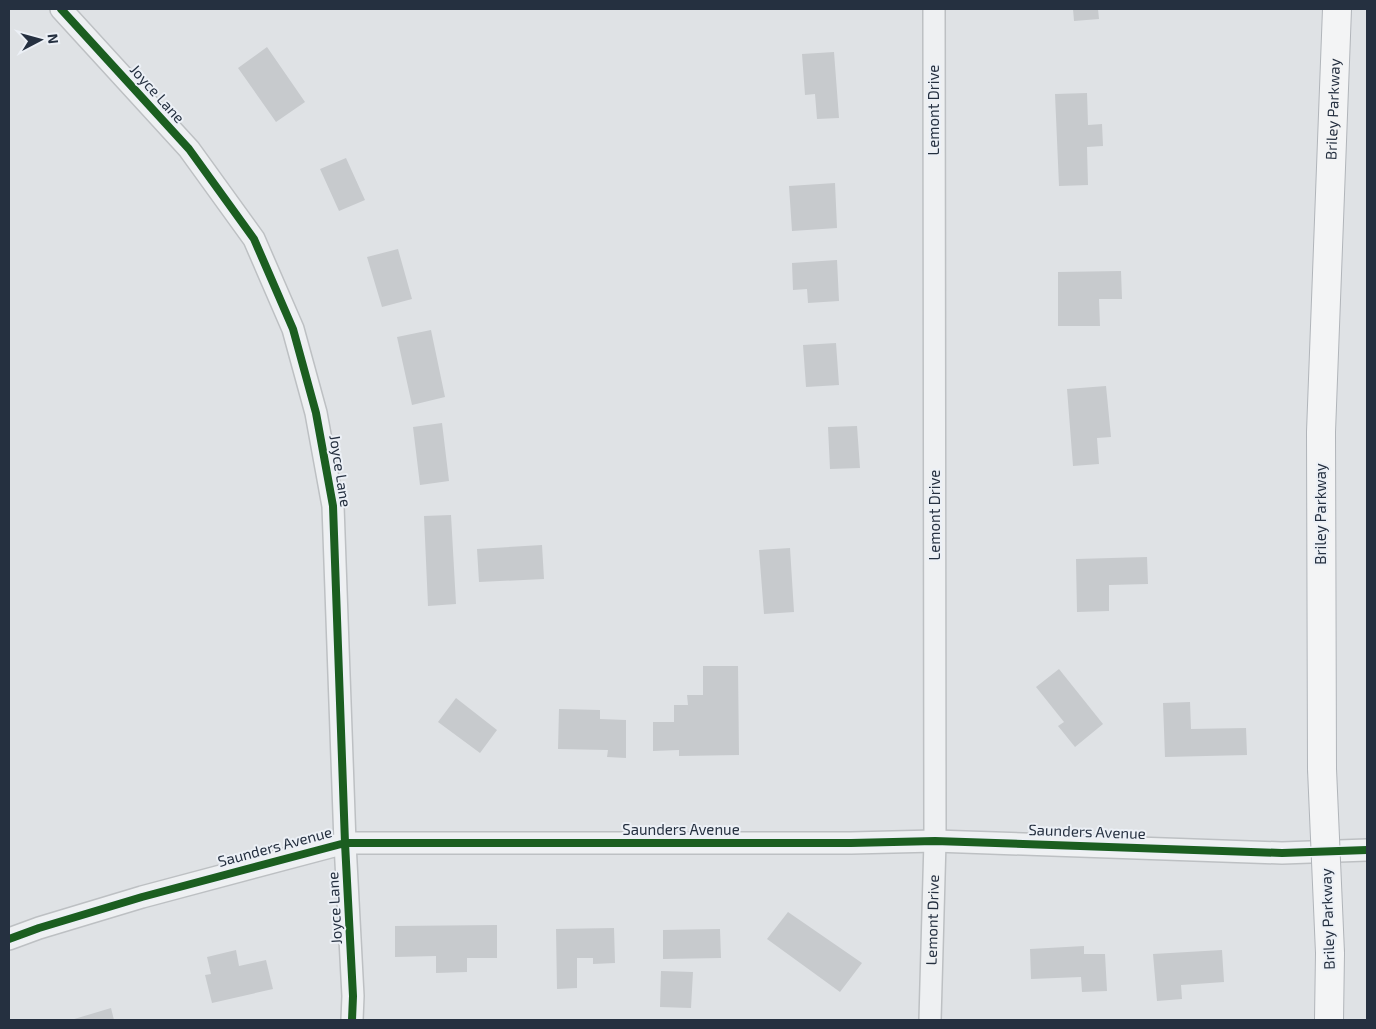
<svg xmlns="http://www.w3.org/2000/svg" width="1376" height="1029" font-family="'Exo 2',sans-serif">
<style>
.building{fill:#c7cacd}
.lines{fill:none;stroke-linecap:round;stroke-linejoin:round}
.street-casing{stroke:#bdc0c3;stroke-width:24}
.highway-casing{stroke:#b1b5ba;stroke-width:30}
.street{stroke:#eef0f2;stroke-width:21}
.highway{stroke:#f3f4f5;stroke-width:28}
.highway-bridge-casing{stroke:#b1b5ba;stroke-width:30;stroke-linecap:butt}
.highway-bridge{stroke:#f3f4f5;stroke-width:28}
.cycleway-casing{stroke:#ecf0f6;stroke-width:11}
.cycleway{stroke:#1b5e20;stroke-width:8}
.labels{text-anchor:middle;stroke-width:4;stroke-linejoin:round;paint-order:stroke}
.street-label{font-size:15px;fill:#253040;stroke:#ecf0f6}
</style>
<rect width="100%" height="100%" fill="#dfe2e5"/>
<!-- building -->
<path class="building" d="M1073,9H1098L1099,19L1074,21Z
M267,47L305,102L276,122L238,68Z
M834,52L839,118L817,119L815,94L805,95L802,54Z
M1087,93L1088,125L1102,124L1103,146L1087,147L1088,185L1059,186L1055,94Z
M346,158L365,200L339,211L320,169Z
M835,183L837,228L792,231L789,186Z
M398,249L412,299L382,307L367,257Z
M837,260L839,301L808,303L807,289L793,290L792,263Z
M1121,271L1122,299H1099L1100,326H1058V272Z
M431,330L445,397L412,405L397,337Z
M836,343L839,385L806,387L803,345Z
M1106,386L1111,437L1097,438L1099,464L1073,466L1067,389Z
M442,423L449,481L420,485L413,427Z
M857,426L860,468L830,469L828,427Z
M451,515L456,604L428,606L424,516Z
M542,545L544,579L479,582L477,549Z
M790,548L794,612L764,614L759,550Z
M1147,557L1148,584L1109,585V611L1077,612L1076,559Z
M703,666H738L739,755L679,756V750L653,751V722H674V705H688L687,695H703Z
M1059,669L1103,724L1075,747L1058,726L1064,722L1036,687Z
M456,698L497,730L480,753L438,722Z
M1190,702L1191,729L1246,728L1247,755L1165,757L1163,703Z
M559,709L600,710V719L626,720V758L607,757L608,750L558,749Z
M788,912L862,963L840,992L767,939Z
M497,925V958H467V972L436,973V956L395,957V926Z
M614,928L615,963L593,964V958H577V988L557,989L556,929Z
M720,929L721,958L663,959V930Z
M1084,946V954H1105L1107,991L1082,992L1081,977L1031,979L1030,949Z
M236,950L239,966L266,960L273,989L212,1003L205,975L211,974L207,957Z
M1222,950L1224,982L1181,985L1182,999L1157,1001L1153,954Z
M661,971L693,972L691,1008L660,1007Z
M111,1008L114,1020H71Z"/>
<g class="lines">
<defs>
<g id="street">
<path d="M61,9L189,149L254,239L293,329L316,413L333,506L345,843L353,996L352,1020"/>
<path d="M9,939L39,928L142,897L345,843H851L935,841L1282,853L1367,850"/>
<path id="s1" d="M930,1020L935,841L934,9"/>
</g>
<g id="highway">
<path id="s2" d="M1322,769L1321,432L1337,9"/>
<path d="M1329,1020L1330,953"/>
</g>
</defs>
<!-- street casing -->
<use href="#street" class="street-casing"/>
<!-- highway casing -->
<use href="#highway" class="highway-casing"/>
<!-- street -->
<use href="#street" class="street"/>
<!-- highway -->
<use href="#highway" class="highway"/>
<defs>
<path id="highway-bridge" d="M1322,769L1330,953"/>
</defs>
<!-- highway-bridge casing -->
<use href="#highway-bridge" class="highway-bridge-casing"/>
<!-- highway-bridge -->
<use href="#highway-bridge" class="highway-bridge"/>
<defs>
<path id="cycleway" d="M61,9L189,149L254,239L293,329L316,413L333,506L345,843L353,996L352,1020
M9,939L39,928L142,897L345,843H851L935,841L1282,853L1367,850"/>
</defs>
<!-- cycleway casing -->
<use href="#cycleway" class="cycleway-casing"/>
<!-- cycleway -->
<use href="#cycleway" class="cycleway"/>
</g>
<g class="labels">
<!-- street labels -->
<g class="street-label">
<text transform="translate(157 94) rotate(48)" y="5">Joyce Lane</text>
<text transform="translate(934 110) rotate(-90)" y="5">Lemont Drive</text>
<text dy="5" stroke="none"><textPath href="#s2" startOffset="660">Briley Parkway</textPath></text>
<text transform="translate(340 471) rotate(81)" y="5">Joyce Lane</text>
<text transform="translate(1321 514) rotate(-90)" y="5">Briley Parkway</text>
<text transform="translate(935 515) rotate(-90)" y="5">Lemont Drive</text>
<text x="681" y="835">Saunders Avenue</text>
<text transform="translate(1087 832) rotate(2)" y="5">Saunders Avenue</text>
<text transform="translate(275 847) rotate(-15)" y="5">Saunders Avenue</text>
<text transform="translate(335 908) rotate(-93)" y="5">Joyce Lane</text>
<text transform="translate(1328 919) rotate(-92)" y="5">Briley Parkway</text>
<text dy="5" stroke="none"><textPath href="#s1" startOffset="100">Lemont Drive</textPath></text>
</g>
</g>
<!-- border -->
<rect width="1376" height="1029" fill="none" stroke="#253040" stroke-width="20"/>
<!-- north arrow -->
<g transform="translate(40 40) rotate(84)" stroke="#ecf0f6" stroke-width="4" paint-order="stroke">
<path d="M0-4L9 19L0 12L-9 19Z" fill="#253040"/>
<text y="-8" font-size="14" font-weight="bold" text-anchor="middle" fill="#253040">N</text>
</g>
</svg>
